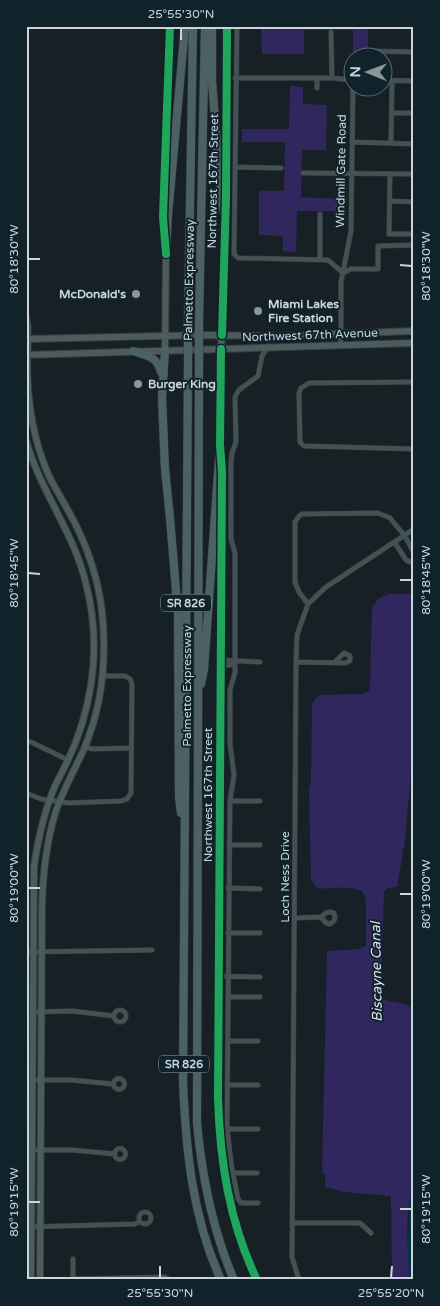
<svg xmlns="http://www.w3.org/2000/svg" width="440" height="1306" font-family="'Varela Round',sans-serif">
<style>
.green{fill:#033345}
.water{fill:#31275f}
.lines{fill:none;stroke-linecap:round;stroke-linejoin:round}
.street-casing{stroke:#343c40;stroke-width:5.5}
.secondary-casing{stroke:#343c40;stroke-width:8}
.highway-casing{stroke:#343c40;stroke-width:9}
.street{stroke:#445153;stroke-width:4.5}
.secondary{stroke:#4c5c5d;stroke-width:6}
.highway{stroke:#4c6163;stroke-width:8}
.highway-bridge-casing{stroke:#343c40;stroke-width:9;stroke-linecap:butt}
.highway-bridge{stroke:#4c6163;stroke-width:8}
.cycleway-casing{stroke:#10232b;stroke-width:11}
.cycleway{stroke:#20a55d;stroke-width:8}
.ticks{fill:none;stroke:#cad5db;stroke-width:2}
.poi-dot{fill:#8b969b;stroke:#10232b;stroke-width:2}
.labels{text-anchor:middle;stroke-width:4;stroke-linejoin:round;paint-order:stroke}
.shield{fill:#10232b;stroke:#92a0a6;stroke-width:1}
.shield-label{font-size:11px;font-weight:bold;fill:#cad5db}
.street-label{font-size:12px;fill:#cad5db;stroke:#10232b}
.poi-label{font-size:12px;font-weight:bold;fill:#cad5db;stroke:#10232b;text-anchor:start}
.water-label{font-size:14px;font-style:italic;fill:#dfdef1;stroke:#10232b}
.neatline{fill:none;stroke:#cad5db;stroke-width:2}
.ticks-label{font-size:12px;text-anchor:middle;fill:#cad5db}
</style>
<rect width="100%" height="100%" fill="#162025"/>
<!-- green -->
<path class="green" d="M414,1156V1280H407L410,1186Z"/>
<!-- water -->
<path class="water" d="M245,26H412L368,27V58L353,57V30H304V54H262L261,29H245Z
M290,86L303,87V104L327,105L326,150H302L301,197L343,199L342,211H297L296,252L283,251V236L259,235V191H284L285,142H242V129H289Z
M388,594H414V737L405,841L397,887L388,888L384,892L381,990L382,998C393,1005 409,999 414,1013V1086L412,1099L414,1111V1189C403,1205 409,1259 409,1280H392L391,1196L344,1192L325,1187V1173H322L327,951L359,949L366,946V899L362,891C343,883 329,892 315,887L311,878L309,791L311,781L312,704L314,700L320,695L363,694L369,691L370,685L372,608L378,599Z"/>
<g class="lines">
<defs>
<path id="street" d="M237,26L234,254L238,258L328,260L343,273L351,269H378V246L414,245
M331,32L332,78
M370,51L414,52
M235,78H332L352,80
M382,80L414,81
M317,88V78
M392,113H414
M352,142L414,144
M391,142L392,81
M235,167L281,168
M303,173L414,174
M390,174L389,234H414
M390,201L414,202
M320,214V259
M26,312L29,328L28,339
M341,344V282L351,231L353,88
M414,382L309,383L301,388L299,393L300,442L304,446L414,449
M395,543L406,560L410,562L414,559
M308,604L299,592L295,582V522L299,516L302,514L378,513L390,518L405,536L414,553
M220,660L260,662
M296,662L345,663L350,661V656L344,653L336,661
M220,665H230L235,661
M26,742H31L68,760
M84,747L93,749L131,748
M26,793L41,799L69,803L121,801L127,799L131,793L132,684L130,679L125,676H103
M230,801H260
M229,845H260
M228,888L260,889
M295,918L321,917L326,913L330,912L334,913L335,917L334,921L330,924L326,923L321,917
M228,933H260
M26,952L152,950
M219,976L260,977
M228,997H260
M114 1016a6 6 0 1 1 12 0a6 6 0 1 1-12 0Z
M33,1012L72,1011L114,1016
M228,1041H258
M113.5 1084a5.5 5.5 0 1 1 11 0a5.5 5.5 0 1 1-11 0Z
M32,1080H71L113,1084
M227,1085H258
M228,1129H258
M114.5 1154a5.5 5.5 0 1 1 11 0a5.5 5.5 0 1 1-11 0Z
M32,1150H72L115,1154
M233,1173H257
M258,1203H241L238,1199L231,1163L227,1126L230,801L234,775L230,743V690L235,673V553L231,539V461L232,453L236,442L235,397L239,390L258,376L262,356L268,346
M139 1218a6 6 0 1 1 12 0a6 6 0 1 1-12 0Z
M294,1223H360L371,1233
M26,1227L135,1224L139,1222
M73,1279L165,1277L170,1280
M73,1280V1259
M299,1280L292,1257L296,662L297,635L308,604L326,587L414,529"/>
<path id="secondary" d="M164,235L163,217L170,26
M26,339L206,335L279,336L414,331
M28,339C25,386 30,433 49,476C59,496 72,515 81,536C93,563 101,594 103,623C106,666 101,709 84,749C74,771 62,792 55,814C46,844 43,873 42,904L40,1280
M165,350L166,250
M26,355L414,343
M26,440C40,491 74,532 86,584C100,637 95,693 75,744C69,759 62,772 55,786C44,812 38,839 34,867L31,1280
M221,450V357L226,197L227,26
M222,462L218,1098C220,1161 229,1222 257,1280"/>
<path id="highway" d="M212,26V81L221,196L224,213
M166,254L168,215L185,26
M188,322L193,26
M199,322L205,26
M165,350L162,398L165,469L170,518L178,615L179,797L181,813
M133,351C146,355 158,357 161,372
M199,362L197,1123C202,1177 212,1229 234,1280
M188,363L183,1082C186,1150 192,1217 221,1280
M201,684L204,669L220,445"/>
</defs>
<!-- street casing -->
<use href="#street" class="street-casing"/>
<!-- secondary casing -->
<use href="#secondary" class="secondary-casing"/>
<!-- highway casing -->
<use href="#highway" class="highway-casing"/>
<!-- street -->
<use href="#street" class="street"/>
<!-- secondary -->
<use href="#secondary" class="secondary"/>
<!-- highway -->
<use href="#highway" class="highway"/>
<defs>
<path id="highway-bridge" d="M199,362V322
M188,363V322"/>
</defs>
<!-- highway-bridge casing -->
<use href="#highway-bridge" class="highway-bridge-casing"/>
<!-- highway-bridge -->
<use href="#highway-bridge" class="highway-bridge"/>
<defs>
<path id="cycleway" d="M166,254L163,217L170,26
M222,335L226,197L227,26
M221,349L220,445L222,472L218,1098C220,1161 229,1222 257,1280"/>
</defs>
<!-- cycleway casing -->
<use href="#cycleway" class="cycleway-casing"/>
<!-- cycleway -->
<use href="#cycleway" class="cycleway"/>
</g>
<!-- ticks -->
<path class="ticks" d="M181,40V28M28,259H40M400,265L412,266M28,573L40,574M400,580H412M28,888H40M400,894H412M28,1202H40M400,1209H412M160,1278V1266M391,1278L392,1266"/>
<!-- markers -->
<g class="poi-dot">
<circle cx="136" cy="294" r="5"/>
<circle cx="258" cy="311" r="5"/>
<circle cx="138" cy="384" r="5"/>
</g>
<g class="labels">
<!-- shield labels -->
<g class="shield">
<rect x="161" y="594.5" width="50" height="17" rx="4"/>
<rect x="159" y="1055.5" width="50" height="17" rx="4"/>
</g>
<g class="shield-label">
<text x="186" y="607">SR 826</text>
<text x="184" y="1068">SR 826</text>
</g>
<!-- street labels -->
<g class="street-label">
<text transform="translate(341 171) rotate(-89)" y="4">Windmill Gate Road</text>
<text transform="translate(213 181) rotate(-89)" y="4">Northwest 167th Street</text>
<text transform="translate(189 280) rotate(-89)" y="4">Palmetto Expressway</text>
<text transform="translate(310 335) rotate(-2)" y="4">Northwest 67th Avenue</text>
<text transform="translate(187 686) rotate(-90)" y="4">Palmetto Expressway</text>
<text transform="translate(208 795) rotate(-90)" y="4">Northwest 167th Street</text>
<text transform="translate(285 877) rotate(-90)" y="4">Loch Ness Drive</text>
</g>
<!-- poi labels -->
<g class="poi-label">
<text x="126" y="298" text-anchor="end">McDonald's</text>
<text x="268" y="308">Miami Lakes<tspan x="268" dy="14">Fire Station</tspan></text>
<text x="148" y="388">Burger King</text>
</g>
<!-- water labels -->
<g class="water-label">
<text transform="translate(376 972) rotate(-91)" y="5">Biscayne Canal</text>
</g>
</g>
<!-- border -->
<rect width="440" height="1306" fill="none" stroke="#10232b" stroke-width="55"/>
<!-- north arrow -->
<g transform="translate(368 72) rotate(271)"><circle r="24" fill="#10232b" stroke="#5a6a71"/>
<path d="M0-4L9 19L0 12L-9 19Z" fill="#8b969b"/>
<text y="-8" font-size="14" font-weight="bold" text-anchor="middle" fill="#cad5db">N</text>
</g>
<rect x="28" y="28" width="384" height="1250" class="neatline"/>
<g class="ticks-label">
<text x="181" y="18">25°55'30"N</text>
<text transform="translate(14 259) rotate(-90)" y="4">80°18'30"W</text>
<text transform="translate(426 266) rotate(-90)" y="4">80°18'30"W</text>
<text transform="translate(14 573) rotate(-90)" y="4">80°18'45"W</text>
<text transform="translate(426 580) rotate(-90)" y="4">80°18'45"W</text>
<text transform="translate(14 888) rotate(-90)" y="4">80°19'00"W</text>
<text transform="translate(426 894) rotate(-90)" y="4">80°19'00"W</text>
<text transform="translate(14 1202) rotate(-90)" y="4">80°19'15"W</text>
<text transform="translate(426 1209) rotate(-90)" y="4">80°19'15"W</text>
<text x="160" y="1297">25°55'30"N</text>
<text x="391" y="1297">25°55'20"N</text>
</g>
</svg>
